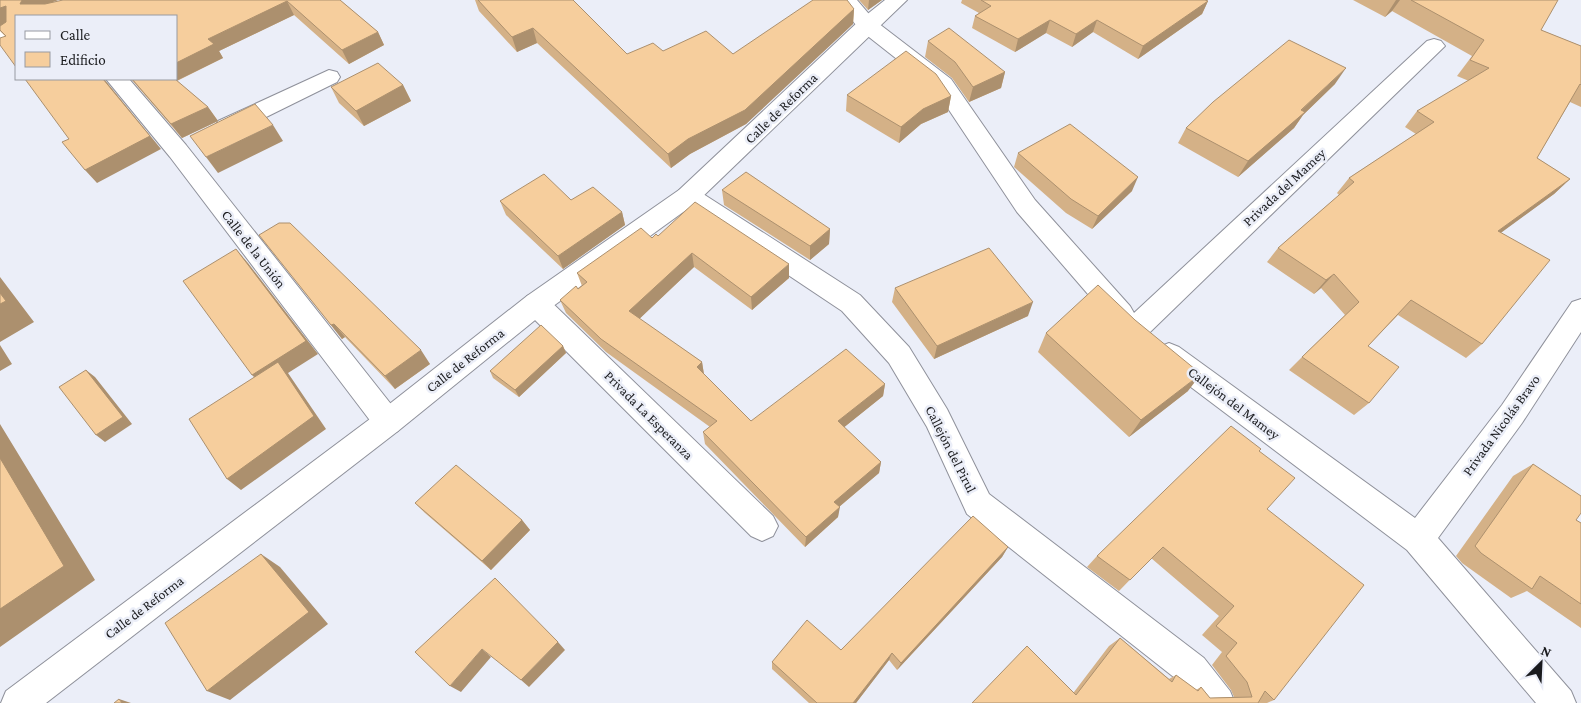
<svg xmlns="http://www.w3.org/2000/svg" width="1581" height="703" font-family="'Crimson Pro',serif">
<style>
.lines{fill:none;stroke-linecap:round;stroke-linejoin:round}
.street-casing{stroke:#8f919b;stroke-width:2}
.secondary-casing{stroke:#8f919b;stroke-width:2}
.street{fill:#fff;fill-rule:evenodd}
.secondary{fill:#fff;fill-rule:evenodd}
.wall{fill:#d4b187}
.shaded-wall{fill:#ac906e}
.building{fill:#f6ce9d;stroke:#ac906e}
.labels{text-anchor:middle;stroke-width:5;stroke-linejoin:round;paint-order:stroke}
.street-label{font-size:14px;fill:#1a1b1e;stroke:#ebeef8}
</style>
<rect width="100%" height="100%" fill="#ebeef8"/>
<g class="lines">
<defs>
<path id="street" d="M836,0H857L874,20L951,79L1035,200L1130,306L1134,313L1427,41L1434,39L1441,41L1445,46L1145,337L1135,340L1125,337L1121,329L1124,324L1121,325L1112,322L1017,212L935,89L860,30Z
M16,21V36L0,43V28Z
M329,70L337,72L340,77L337,82L234,133L226,135L218,133L215,127L218,121Z
M106,79H129L186,145L398,413L402,422L398,431L388,435L378,431L170,157Z
M688,187L697,190L860,295L909,347L947,409L989,494L1204,658L1230,691L1235,703H1196L1180,682L967,514L927,427L889,363L842,311L679,202L676,196L679,190Z
M536,293L545,296L773,516L778,526L773,536L762,541L751,536L527,312L523,304L527,296Z
M1581,299V332L1522,423L1438,538L1571,691L1576,703H1536L1407,550L1159,363L1155,355L1159,347L1169,343L1179,347L1415,518L1502,405L1572,302Z"/>
<path id="secondary" d="M885,0H907L697,202L545,312L398,431L46,703H1L6,691L378,413L527,296L679,190L860,20Z"/>
</defs>
<!-- street casing -->
<use href="#street" class="street-casing"/>
<!-- secondary casing -->
<use href="#secondary" class="secondary-casing"/>
<!-- street -->
<use href="#street" class="street"/>
<!-- secondary -->
<use href="#secondary" class="secondary"/>
</g>
<!-- wall -->
<path class="wall" d="M0,0H58L52,2L340,0L378,32L384,45L349,64L294,15L219,51L223,58L177,81L208,107L218,121L182,138L131,79H176V16L16,67L5,36L0,31Z
M475,0H573L627,54L663,51L733,54L854,9L853,24L746,124L690,154L671,168L537,43L517,52L479,11Z
M859,0H882L868,10Z
M962,0H1205L1208,1L1202,14L1138,59L1093,32L1072,47L1046,33L1015,52L972,28L975,16L979,13L961,3Z
M1353,0H1557L1541,30L1581,46V107L1570,102L1537,158L1570,179L1554,194L1501,232L1482,344L1466,358L1398,315L1368,346L1369,403L1354,415L1289,370L1302,357L1345,315L1321,288L1314,294L1267,262L1278,248L1339,195L1337,193L1349,178L1416,134L1405,127L1417,111L1469,81L1457,76L1472,56L1392,11L1385,17Z
M928,41L1005,72L1001,88L969,102L952,78L925,57Z
M1335,84L1303,115L1294,128L1238,177L1178,143L1186,128Z
M403,85L411,101L364,126L339,103L331,87Z
M847,95L951,96L948,112L921,124L899,143L846,111Z
M1018,153L1132,191L1092,229L1066,213L1014,167Z
M722,190L830,229L829,244L810,260L724,205Z
M571,200L622,212L625,225L563,269L506,215L500,201Z
M259,235L430,364L395,389L345,337L342,339Z
M652,238L789,278L752,310L694,267L639,319L702,362L704,374L751,421L885,384L883,396L844,427L881,462L879,473L839,507L838,517L805,547L705,444L703,432L710,427L606,352L566,313L560,300L582,286L577,273Z
M895,288L1028,316L934,359L892,302Z
M1046,333L1188,391L1129,437L1038,352Z
M563,346L566,353L519,397L493,378L490,371Z
M1259,451L1267,509L1274,700L1267,703H972L1074,692L1109,646L1120,638L1169,679L1176,675L1196,690L1201,687L1210,698L1234,697L1231,690L1212,665L1222,652L1202,635L1219,616L1151,558L1119,591L1087,567L1097,556Z
M1533,464L1576,520L1581,523V628L1527,591L1511,598L1462,563L1456,556L1513,476Z
M415,503L522,520L530,530L491,570L425,513Z
M1008,547L1002,557L897,670L889,660L856,703H809L772,669V662L841,650Z"/>
<!-- shaded-wall -->
<path class="shaded-wall" d="M22,0H58L35,9L20,4Z
M869,0H882L868,10Z
M1396,0H1400L1392,11L1385,17Z
M287,1L294,15L219,51L223,58L174,82L171,79H176V63L208,39Z
M1208,1L1202,14L1138,59L1143,46Z
M6,6L16,18L0,26V8Z
M854,9L853,24L746,124L690,154L671,168L668,154Z
M1050,20L1046,33L1015,52L1018,39Z
M1097,20L1093,32L1072,47L1076,34Z
M533,28L537,43L517,52L512,37Z
M378,32L384,45L349,64L342,50Z
M1346,68L1335,84L1303,115L1294,128L1238,177L1248,161Z
M1005,72L1001,88L969,102L973,87Z
M103,79H105V80L161,149L97,183L85,170Z
M403,85L411,101L364,126L356,111Z
M951,96L948,112L921,124L899,143L901,127L923,109Z
M208,107L218,121L182,138L171,124Z
M273,125L283,141L218,173L206,157Z
M1138,177L1132,191L1092,229L1098,216Z
M1570,179L1554,194L1483,246L1498,231Z
M622,212L625,225L563,269L558,256Z
M830,229L829,244L810,260V246Z
M236,249L248,263L318,354L288,373L326,429L241,490L227,479L265,388L252,375Z
M692,253L694,267L633,325L629,311Z
M789,264V278L752,310L751,297Z
M1334,274L1321,288L1314,294L1326,280Z
M0,277L34,322L0,342Z
M1033,302L1028,316L934,359L937,346Z
M334,324L345,337L342,339L331,325Z
M0,345L12,364L0,371Z
M563,346L566,353L519,397L515,390Z
M421,350L430,364L395,389L385,376Z
M702,362L704,375L697,367Z
M86,370L95,377L132,424L105,442L96,435Z
M1201,374L1188,391L1129,437L1141,420Z
M885,384L883,396L837,433L838,421Z
M0,424L95,580L0,647Z
M881,462L879,473L833,512L834,502Z
M840,507L838,517L805,547L806,537Z
M522,520L530,530L491,570L482,561Z
M1008,547L1002,557L897,670L901,663Z
M261,554L280,567L328,624L230,700L207,691Z
M558,642L565,650L529,687L521,680Z
M482,649L491,657L461,692L450,686Z
M892,653L889,660L856,703H853Z
M119,699L131,703H122Z"/>
<!-- building -->
<path class="building" d="M0,0H22L20,4H45L63,0H340L378,32L342,50L287,1L208,39L214,44L176,63V16H16V67L0,45V38L6,36L0,30V26L6,22V6L0,8Z
M478,0H573L627,54L653,43L663,51L706,31L733,54L813,0H847L854,9L745,110L688,139L668,154L533,28L512,37Z
M981,0H1205L1208,1L1143,46L1097,20L1076,34L1050,20L1018,39L975,16L991,6Z
M1411,0H1558L1541,30L1581,46V85L1580,84L1537,158L1570,179L1498,231L1550,260L1482,344L1411,300L1368,346L1399,367L1369,403L1302,357L1359,302L1334,274L1326,280L1278,248L1354,182L1349,178L1434,122L1417,111L1489,68L1470,60L1484,40Z
M949,28L1005,72L973,87L955,62L928,41Z
M1289,40L1346,68L1301,110L1305,112L1248,161L1186,128L1213,102Z
M906,51L936,74L951,96L923,109L901,127L847,95Z
M378,63L403,85L356,111L331,87Z
M25,79H103L150,136L85,170L62,142L69,139Z
M132,79H175L208,107L171,124Z
M255,104L273,125L206,157L190,136Z
M1070,124L1138,177L1098,216L1071,199L1018,153Z
M746,172L830,229L810,246L722,190Z
M544,174L571,200L593,187L622,212L558,256L500,201Z
M695,202L789,264L751,297L692,253L629,311L702,362L697,367L751,421L846,349L885,384L838,421L881,462L834,502L840,507L806,537L703,432L717,421L601,339L560,300L576,286L578,289L587,282L577,273L641,228L652,238L656,234L658,236Z
M279,223H290L421,350L385,376L334,324L331,325L259,235Z
M989,248L1033,302L937,346L895,288Z
M236,249L306,341L252,375L183,281Z
M1098,285L1135,320L1201,374L1141,420L1046,333Z
M0,293L6,301L0,304Z
M541,325L563,346L515,390L490,371Z
M278,362L314,416L227,479L189,419Z
M86,370L123,417L96,435L59,387Z
M1231,426L1261,449L1259,451L1295,478L1267,509L1364,585L1274,700L1265,691L1258,703H972L1027,646L1076,695L1120,638L1172,682L1176,675L1198,691L1201,687L1210,698L1252,697L1247,682L1226,656L1237,643L1216,626L1234,606L1163,547L1130,580L1097,556Z
M0,458L64,566L0,609Z
M1533,464L1581,496V513L1576,520L1581,523V604L1540,576L1532,589L1481,553L1475,546Z
M456,465L522,520L482,561L415,503Z
M973,516L1008,547L901,663L892,653L853,703H817L772,662L807,620L841,650Z
M261,554L309,612L207,691L165,623Z
M495,578L558,642L521,680L482,649L450,686L415,652Z
M119,699L122,703H114Z"/>
<g class="labels">
<!-- street labels -->
<g class="street-label">
<text transform="translate(781 108) rotate(-44)" y="5">Calle de Reforma</text>
<text transform="translate(1284 187) rotate(-43)" y="5">Privada del Mamey</text>
<text transform="translate(254 249) rotate(52)" y="5">Calle de la Unión</text>
<text transform="translate(465 360) rotate(-38)" y="5">Calle de Reforma</text>
<text transform="translate(1234 403) rotate(37)" y="5">Callejón del Mamey</text>
<text transform="translate(649 415) rotate(45)" y="5">Privada La Esperanza</text>
<text transform="translate(1501 425) rotate(-54)" y="5">Privada Nicolás Bravo</text>
<text transform="translate(951 449) rotate(63)" y="5">Callejón del Pirul</text>
<text transform="translate(144 607) rotate(-37)" y="5">Calle de Reforma</text>
</g>
</g>
<!-- legend -->
<rect x="15" y="15" width="162" height="65" fill="#ebeef8" stroke="#979aa1"/>
<rect x="25" y="31" width="25" height="8" fill="#ffffff" stroke="#979aa1"/>
<text x="60" y="40" font-size="15" fill="#1a1b1e">Calle</text>
<rect x="25" y="52" width="25" height="15" fill="#f6ce9d" stroke="#979aa1"/>
<text x="60" y="65" font-size="15" fill="#1a1b1e">Edificio</text>
<!-- north arrow -->
<g transform="translate(1541 663) rotate(24)" stroke="#ebeef8" stroke-width="4" paint-order="stroke">
<path d="M0-4L9 19L0 12L-9 19Z" fill="#1a1b1e"/>
<text y="-8" font-size="14" font-weight="bold" text-anchor="middle" fill="#1a1b1e">N</text>
</g>
</svg>
